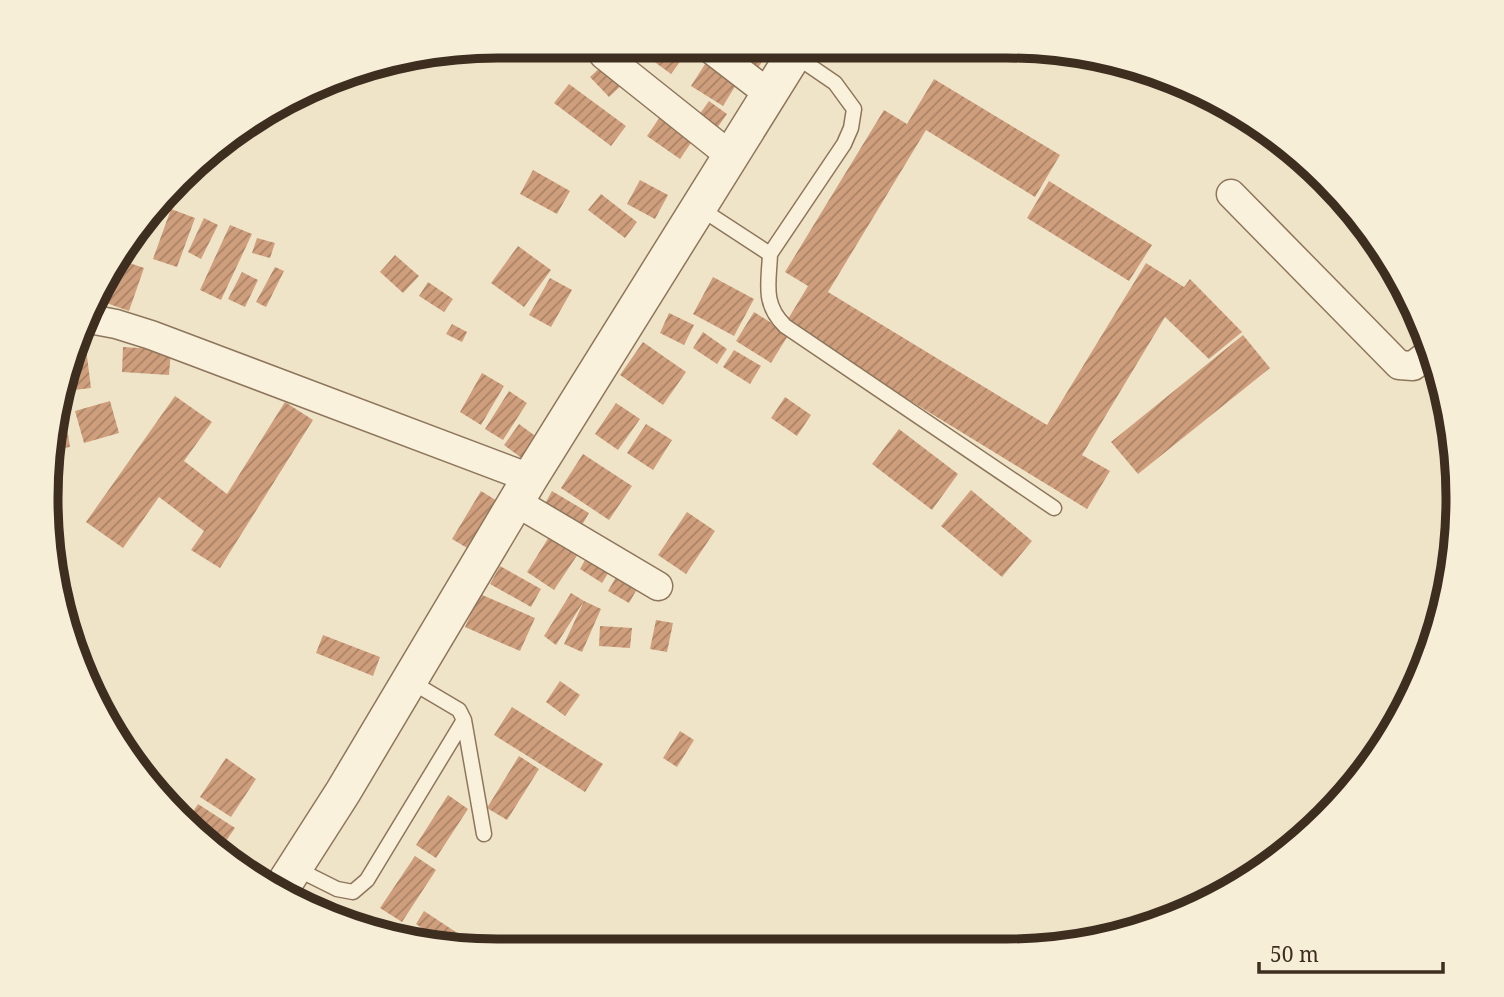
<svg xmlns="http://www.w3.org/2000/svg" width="1504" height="997" font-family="'Noto Serif',serif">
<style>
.building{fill:url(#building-hatch)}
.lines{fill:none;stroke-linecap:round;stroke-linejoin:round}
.service-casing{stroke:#8d765c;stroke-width:17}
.minor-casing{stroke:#8d765c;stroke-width:31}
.tertiary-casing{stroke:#8d765c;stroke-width:38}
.service{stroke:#faf1dc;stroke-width:14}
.minor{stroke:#faf1dc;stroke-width:28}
.tertiary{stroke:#faf1dc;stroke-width:35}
.rim{fill:none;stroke:#3d2e20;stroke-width:9}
</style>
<defs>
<pattern id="building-hatch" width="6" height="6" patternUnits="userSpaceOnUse" patternTransform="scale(1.75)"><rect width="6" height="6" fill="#cf9f7d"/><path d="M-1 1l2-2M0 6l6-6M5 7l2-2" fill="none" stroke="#a98266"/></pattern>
</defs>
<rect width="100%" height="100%" fill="#f0e4c8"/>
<!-- building -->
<path class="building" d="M652,47H681L688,51L671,74L645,55Z
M720,47H747L764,59L755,72Z
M707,61L739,80L723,106L691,86Z
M606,62L625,82L609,97L590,77Z
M934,79L1060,155L1035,197L926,130L828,292L1047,425L1146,263L1184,287L1190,279L1242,332L1209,359L1165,317L1082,455L1110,471L1087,509L785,324L808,286L785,272L884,110L907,124Z
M569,84L626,126L611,146L554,103Z
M709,101L727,114L717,128L699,115Z
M664,111L697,134L680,159L647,136Z
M533,170L570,191L557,214L520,194Z
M640,180L668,195L655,219L627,204Z
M1049,181L1152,245L1129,281L1027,218Z
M601,194L637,222L625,238L588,210Z
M171,209L195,218L177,267L153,259Z
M204,218L218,225L201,259L188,252Z
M230,225L252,234L221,300L200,290Z
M257,238L275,243L270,258L252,253Z
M518,246L551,270L524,307L491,283Z
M395,255L419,276L403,293L380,272Z
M118,259L144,268L129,311L95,299Z
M275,267L284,271L266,307L256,302Z
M242,272L258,280L245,307L228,299Z
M713,277L754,299L734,336L693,314Z
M550,278L572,290L551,327L529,315Z
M428,282L453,299L444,312L419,296Z
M754,312L789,334L771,363L736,341Z
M669,313L694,325L684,345L660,333Z
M452,324L467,332L462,342L446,334Z
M703,332L727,349L717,364L693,348Z
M1243,335L1270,368L1138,474L1111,442Z
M643,342L686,372L663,405L620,375Z
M123,347L171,350L169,375L122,372Z
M86,348L91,388L65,391L74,349Z
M734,350L761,366L750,384L723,367Z
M482,373L504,386L481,425L460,412Z
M509,391L527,403L503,440L485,429Z
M175,396L212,422L184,461L227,494L285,402L313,420L220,568L191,550L204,531L159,497L123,548L86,522Z
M785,397L811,415L797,436L771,418Z
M110,401L119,433L84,443L75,411Z
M616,403L640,419L618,450L595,434Z
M60,409H64L70,447L51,450Z
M519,424L542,441L527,462L504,445Z
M646,424L672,440L653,470L627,453Z
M899,429L958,474L932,510L872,464Z
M583,454L632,486L609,520L561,488Z
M971,490L1032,541L1002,577L941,526Z
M481,491L502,504L474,552L452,539Z
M552,491L589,513L578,532L541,511Z
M687,512L715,531L686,574L658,555Z
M554,529L582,548L554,590L527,572Z
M589,553L612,567L602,583L580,569Z
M500,566L541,589L531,607L490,584Z
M619,572L640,584L629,603L608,591Z
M571,593L584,601L556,645L544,636Z
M480,594L535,618L520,651L465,627Z
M584,601L601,609L582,652L564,644Z
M656,620L673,623L667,652L650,649Z
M600,626L632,628L630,648L599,646Z
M323,635L380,657L373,676L316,653Z
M560,681L580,695L565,716L546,702Z
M512,707L603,764L585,792L494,735Z
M680,731L694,740L677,767L663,758Z
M519,756L539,769L507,820L487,808Z
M226,758L256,779L231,817L200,797Z
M448,795L468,809L436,858L416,845Z
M198,804L235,828L219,851L197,836L186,822Z
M415,856L436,870L402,922L380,908Z
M424,911L480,948H451L416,924Z"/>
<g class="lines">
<defs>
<path id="service" d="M698,207L770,254C769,282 762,304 785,326L1054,508
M770,254L844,144L851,128L854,109L835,83L794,55
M410,681L459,710L464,720L484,834
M295,868L337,889L353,892L367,880L464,720"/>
<path id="minor" d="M708,47L769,94
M604,55L732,157
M1231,194L1399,365L1413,366L1427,355
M84,318L116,324L151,335L530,478
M516,502L658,586"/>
<path id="tertiary" d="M279,892L343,792L530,478L798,48"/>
</defs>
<!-- service casing -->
<use href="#service" class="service-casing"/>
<!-- minor casing -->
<use href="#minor" class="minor-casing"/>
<!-- tertiary casing -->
<use href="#tertiary" class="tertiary-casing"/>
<!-- service -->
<use href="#service" class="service"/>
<!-- minor -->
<use href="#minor" class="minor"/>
<!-- tertiary -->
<use href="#tertiary" class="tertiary"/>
</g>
<!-- crop -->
<path d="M0 0H1504V997H0ZM498 58H1006A440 440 0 0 1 1446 498V499A440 440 0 0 1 1006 939H498A440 440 0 0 1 58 499V498A440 440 0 0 1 498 58Z" fill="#f7eed8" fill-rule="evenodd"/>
<path class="rim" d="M498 58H1006A440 440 0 0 1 1446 498V499A440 440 0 0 1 1006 939H498A440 440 0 0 1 58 499V498A440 440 0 0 1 498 58Z"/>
<!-- scale -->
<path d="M1259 962v10h184v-10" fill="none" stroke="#3d2e20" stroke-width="3.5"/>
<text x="1270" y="962" font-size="21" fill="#3d2e20" stroke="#f7eed8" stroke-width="5" paint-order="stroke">50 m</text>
</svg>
